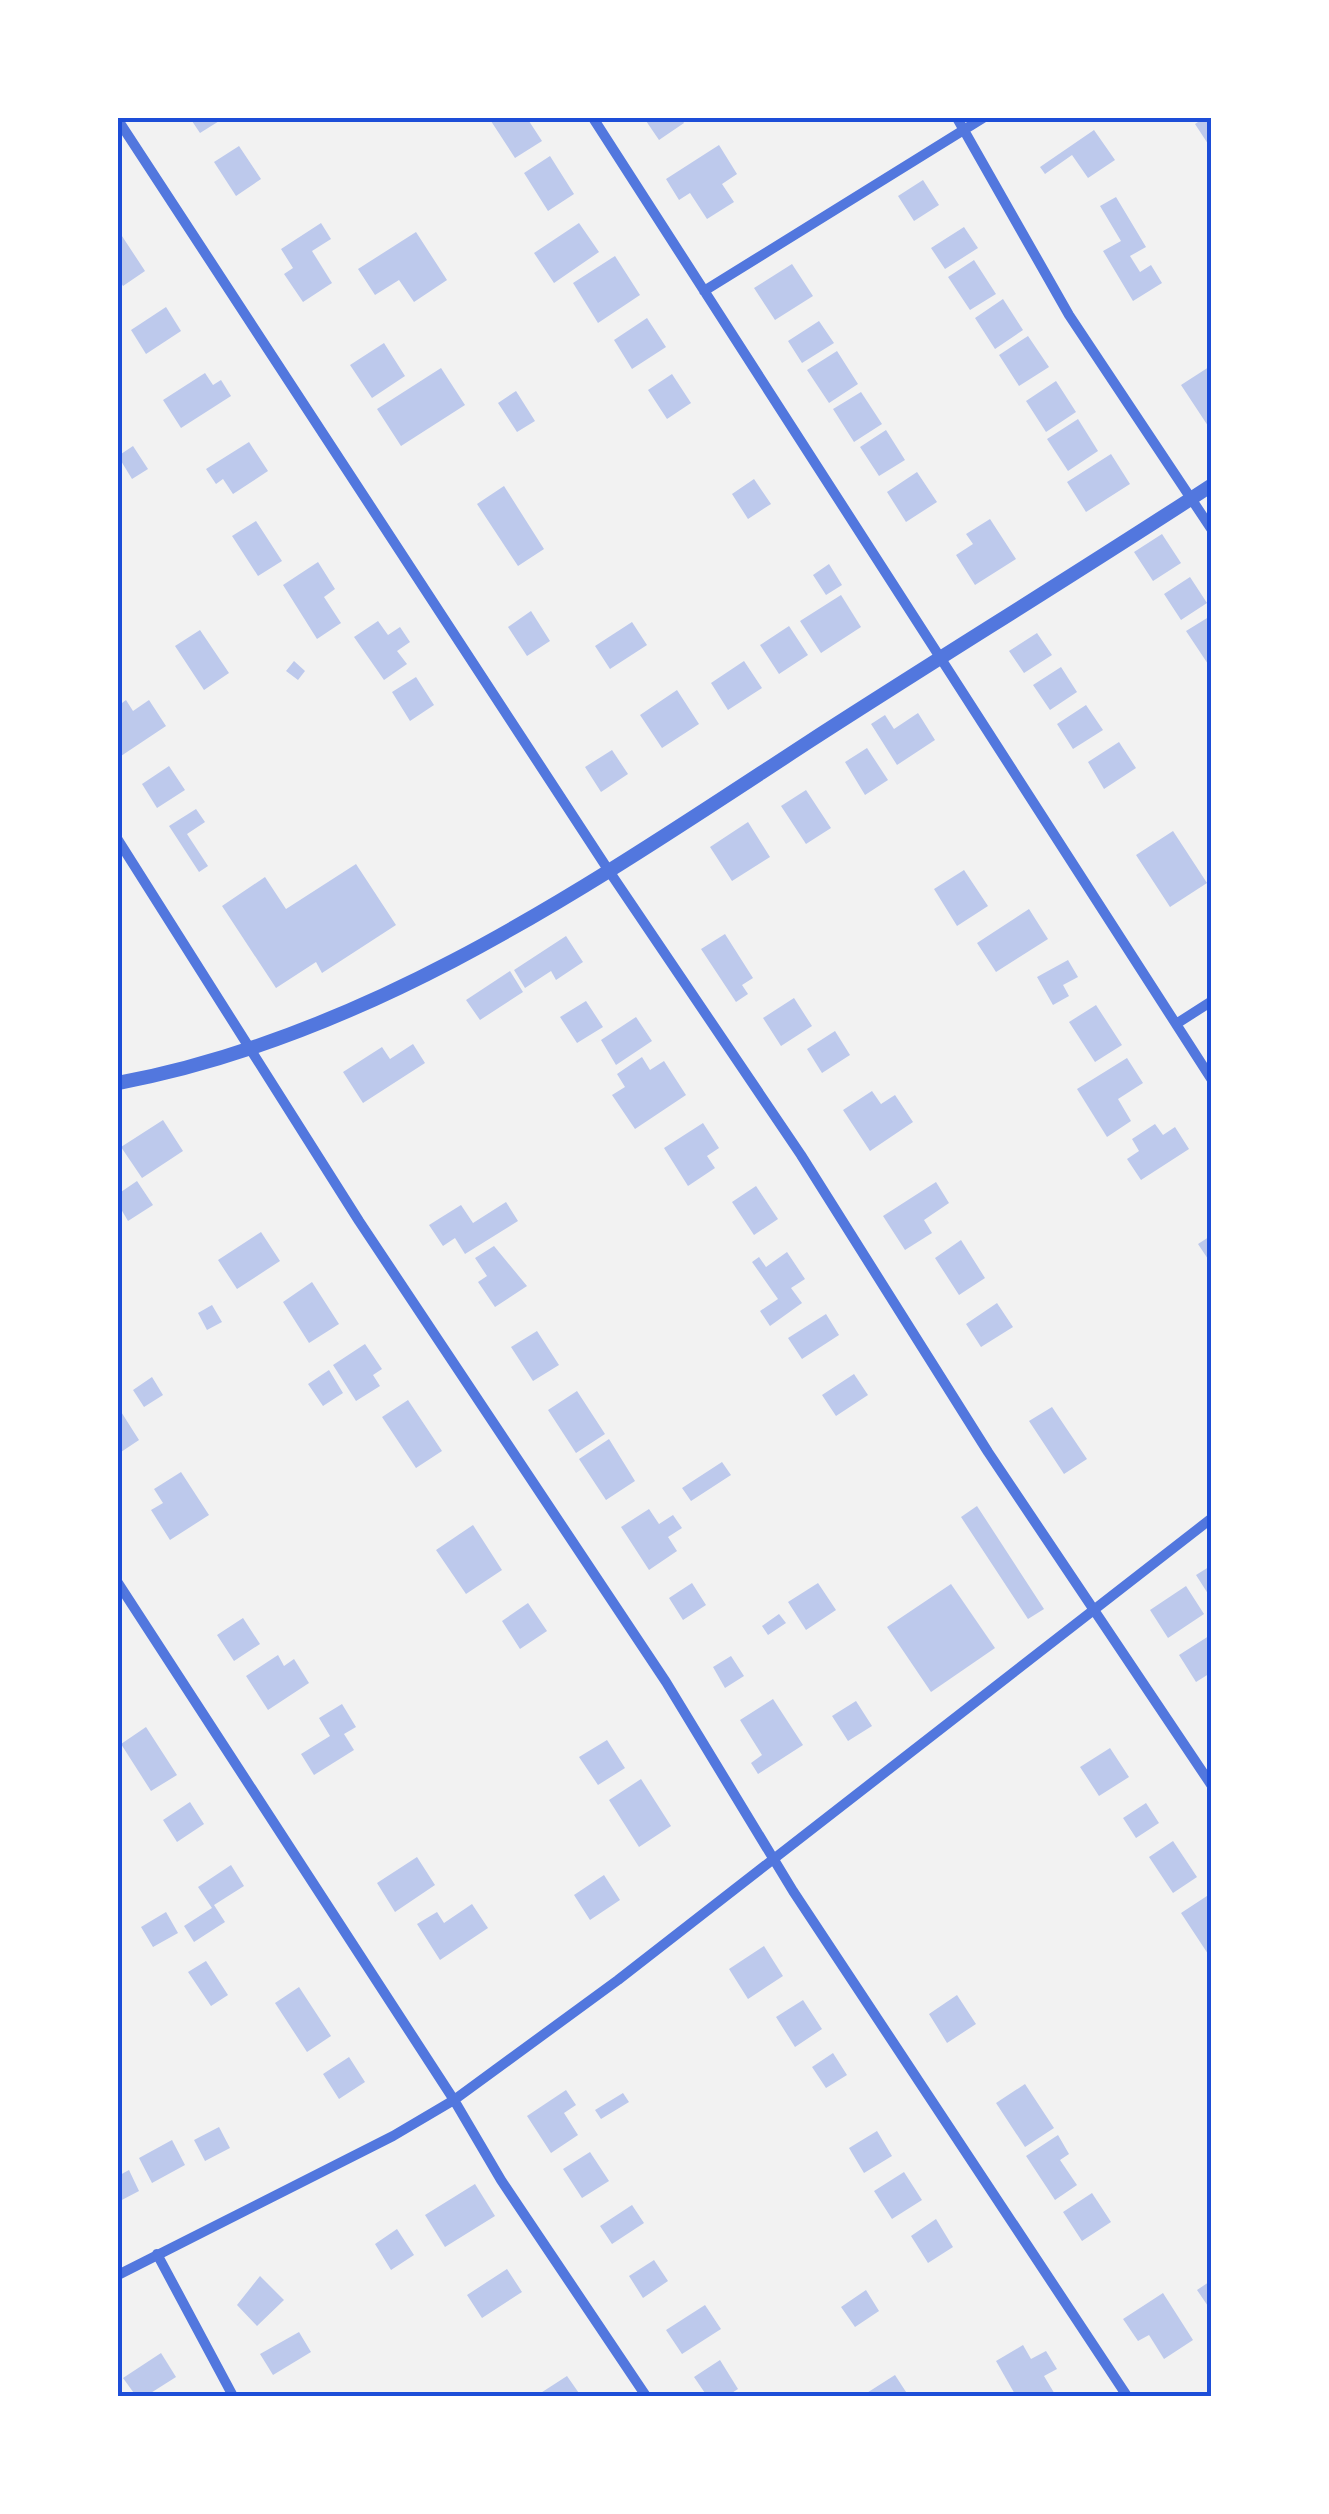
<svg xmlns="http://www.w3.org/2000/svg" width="1329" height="2514" font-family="'Exo 2',sans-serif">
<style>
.building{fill:#bdc9ec}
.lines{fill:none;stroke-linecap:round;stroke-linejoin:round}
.minor{stroke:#5277de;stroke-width:10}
.tertiary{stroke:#5277de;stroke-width:14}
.neatline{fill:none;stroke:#1d4ed8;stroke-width:4}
</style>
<rect width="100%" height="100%" fill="#f2f2f2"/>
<!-- building -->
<path class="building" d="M190,118H224L200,133Z
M489,118H527L542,141L515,158Z
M644,118H681L684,123L659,140Z
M1204,118H1212V150L1195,124Z
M1094,130L1115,160L1088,178L1072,155L1045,174L1040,167Z
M719,145L737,174L722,184L734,202L707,219L690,193L679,200L666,179Z
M239,146L261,179L236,196L214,162Z
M550,156L574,194L548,211L524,173Z
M923,180L939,205L914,221L898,196Z
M1116,197L1146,247L1130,256L1140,272L1151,265L1162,283L1133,301L1103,251L1121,241L1100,206Z
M321,223L331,239L312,251L332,283L303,302L284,274L293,268L281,249Z
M579,223L599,252L554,283L534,253Z
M964,227L978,248L945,269L931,248Z
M416,232L447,280L414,302L399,280L375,295L358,269Z
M120,233L145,271L123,286L118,278Z
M615,256L640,295L598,323L573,283Z
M974,260L996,294L970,310L948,277Z
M792,264L813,296L775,320L754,288Z
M1003,299L1023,330L995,349L975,318Z
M166,307L181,331L146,354L131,330Z
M647,318L666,347L632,369L614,340Z
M819,321L834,343L802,363L788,341Z
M1028,336L1049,367L1019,386L999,355Z
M384,343L405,376L372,398L350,365Z
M837,351L858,384L829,403L807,370Z
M1212,365V432L1181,385Z
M441,368L465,405L401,446L377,409Z
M205,373L213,385L221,380L231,396L181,428L163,400Z
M672,374L691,403L667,419L648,390Z
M1056,381L1076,412L1046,432L1026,401Z
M516,391L535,421L517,432L498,403Z
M861,392L882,424L854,442L833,409Z
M1078,419L1098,451L1068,471L1047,439Z
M886,430L905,460L879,476L860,447Z
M249,442L268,471L233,494L223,479L216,484L206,469Z
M133,446L148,469L132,479L118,456Z
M1111,454L1130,484L1086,512L1067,482Z
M917,472L937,502L906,522L887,492Z
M754,479L771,504L748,519L732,494Z
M504,486L544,549L518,566L477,504Z
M990,519L1016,559L975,585L956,555L973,544L966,534Z
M256,521L282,561L258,576L232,536Z
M1162,534L1181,563L1153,581L1134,552Z
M318,562L335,589L324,597L341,623L317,639L283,585Z
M829,564L842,585L826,595L813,575Z
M1190,577L1207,603L1181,620L1164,594Z
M841,595L861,627L821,653L800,621Z
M531,611L550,641L527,656L508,627Z
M1212,615V662L1208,664L1186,631Z
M378,621L388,635L400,627L410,642L397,651L407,664L384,680L354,637Z
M632,622L647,645L610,669L595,646Z
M789,626L808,655L779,674L760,645Z
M200,630L229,673L204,690L175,646Z
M1037,633L1052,655L1024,673L1009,651Z
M294,661L305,671L298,680L286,671Z
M744,661L762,688L728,710L711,683Z
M1061,667L1077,692L1050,710L1033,685Z
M416,677L434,705L410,721L392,692Z
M677,690L699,724L662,748L640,715Z
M126,700L133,711L149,700L166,726L118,758V706Z
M1086,705L1103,730L1073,749L1057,724Z
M918,713L935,740L897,765L871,724L885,715L894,729Z
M1119,742L1136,768L1104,789L1088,762Z
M867,748L888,780L865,795L845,762Z
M612,750L628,774L601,792L585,767Z
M169,766L185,790L157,808L142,784Z
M806,790L831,828L806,844L781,806Z
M196,809L205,822L187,834L208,866L199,872L169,826Z
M748,822L770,857L732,881L710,847Z
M1173,831L1207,883L1170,907L1136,855Z
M356,864L396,925L322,973L316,962L276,988L222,906L265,877L286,909Z
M964,870L988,906L957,926L934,889Z
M1029,909L1048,939L996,972L977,943Z
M725,934L753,978L742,985L748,994L736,1002L701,949Z
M566,936L583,962L556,980L551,971L525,988L514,970Z
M1068,960L1078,977L1063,985L1069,996L1053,1005L1037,977Z
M510,971L523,992L480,1020L466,1000Z
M794,998L812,1026L781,1046L763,1018Z
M586,1001L603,1027L577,1043L560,1017Z
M1096,1005L1122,1045L1095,1062L1069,1022Z
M636,1017L652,1041L616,1065L601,1040Z
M835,1031L850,1055L822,1073L807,1049Z
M413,1044L425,1063L363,1103L343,1072L382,1047L390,1059Z
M642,1057L650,1070L664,1061L686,1095L635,1129L612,1095L625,1087L617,1074Z
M1127,1058L1143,1083L1118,1099L1131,1121L1107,1137L1077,1089Z
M872,1091L881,1104L895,1095L913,1122L870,1151L843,1110Z
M163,1120L183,1151L142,1178L121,1147Z
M703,1123L719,1148L707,1156L715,1168L688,1186L664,1148Z
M1155,1124L1163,1135L1175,1127L1189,1149L1141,1180L1127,1159L1139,1151L1132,1139Z
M137,1181L153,1205L128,1221L118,1204V1194Z
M936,1182L949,1203L924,1220L932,1233L905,1250L883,1216Z
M756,1186L778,1219L754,1235L732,1202Z
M506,1202L518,1221L465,1254L455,1238L443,1246L429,1225L461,1205L473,1223Z
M261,1232L280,1261L237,1289L218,1260Z
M1212,1235V1265L1198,1244Z
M961,1240L985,1278L959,1295L935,1258Z
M494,1246L527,1286L495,1307L478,1282L487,1276L475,1258Z
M787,1252L805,1279L791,1288L802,1303L770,1326L760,1311L778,1299L752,1262L759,1257L766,1267Z
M312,1282L339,1324L309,1343L283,1302Z
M997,1303L1013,1327L981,1347L966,1324Z
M212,1305L222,1322L207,1330L198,1313Z
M826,1314L839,1335L802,1359L788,1338Z
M537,1331L559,1365L533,1381L511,1347Z
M365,1344L382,1369L373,1375L380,1386L356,1401L333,1365Z
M329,1370L343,1393L323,1406L308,1384Z
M854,1374L868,1395L836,1416L822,1395Z
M152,1377L163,1395L144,1407L133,1390Z
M577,1391L605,1434L576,1453L548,1410Z
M408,1400L442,1451L416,1468L382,1417Z
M118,1407L139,1440L118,1454Z
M1052,1407L1087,1459L1064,1474L1029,1421Z
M609,1439L635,1481L606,1500L579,1459Z
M722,1462L731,1475L691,1501L682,1488Z
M181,1472L209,1515L170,1540L151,1510L163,1503L154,1489Z
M977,1506L1044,1609L1028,1619L961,1517Z
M649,1509L659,1524L673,1515L682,1528L668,1537L677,1551L649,1570L621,1527Z
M473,1525L502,1570L466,1594L436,1550Z
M1212,1565V1600L1196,1575Z
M692,1583L706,1605L683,1620L669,1598Z
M818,1583L836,1610L806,1630L788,1602Z
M951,1584L995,1648L931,1692L887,1627Z
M1186,1586L1204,1614L1168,1638L1150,1610Z
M528,1603L547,1631L520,1649L502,1621Z
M779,1614L786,1623L768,1635L762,1626Z
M243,1618L260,1644L234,1661L217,1635Z
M1212,1634V1672L1196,1682L1179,1655Z
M278,1655L284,1666L294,1659L309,1683L268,1710L246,1676Z
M731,1656L744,1676L725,1688L713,1667Z
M773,1699L803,1745L758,1774L751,1763L762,1755L740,1720Z
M856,1701L872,1726L848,1741L832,1716Z
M342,1704L356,1727L344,1734L354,1750L314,1775L301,1754L330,1736L319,1718Z
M146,1727L177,1775L151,1791L121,1744Z
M607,1740L625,1768L598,1785L579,1757Z
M1110,1748L1129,1777L1099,1796L1080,1767Z
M641,1779L671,1826L639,1847L609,1800Z
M190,1802L204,1824L177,1842L163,1820Z
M1146,1803L1159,1823L1136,1838L1123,1818Z
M1173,1841L1197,1877L1173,1893L1149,1857Z
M417,1857L435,1885L395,1912L377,1883Z
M231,1865L244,1886L214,1905L225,1922L194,1942L184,1926L212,1908L198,1887Z
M604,1875L620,1900L590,1920L574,1895Z
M1210,1894L1212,1897V1960L1181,1913Z
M472,1904L488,1928L440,1960L417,1924L437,1912L444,1923Z
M166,1912L178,1933L153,1947L141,1927Z
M764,1946L783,1976L748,1999L729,1969Z
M206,1961L228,1995L211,2006L188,1972Z
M299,1987L331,2036L307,2052L275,2003Z
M957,1995L976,2024L947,2043L929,2014Z
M803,2000L822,2029L795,2047L776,2017Z
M833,2053L847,2075L826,2088L812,2067Z
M349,2057L365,2082L339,2099L323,2074Z
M1025,2084L1054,2128L1025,2147L996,2103Z
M566,2090L576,2105L564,2113L578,2135L551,2153L527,2116Z
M623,2093L629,2102L601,2119L595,2110Z
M219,2127L230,2148L205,2161L194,2140Z
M877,2131L892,2156L864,2173L849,2148Z
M1058,2135L1069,2154L1060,2160L1077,2185L1055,2200L1026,2156Z
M172,2140L185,2165L152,2183L139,2158Z
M590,2152L609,2181L582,2198L563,2169Z
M129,2170L139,2191L118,2202V2176Z
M904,2172L922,2200L892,2219L874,2191Z
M475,2184L495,2216L445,2247L425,2215Z
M1092,2193L1111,2222L1082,2241L1063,2212Z
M632,2205L644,2223L612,2244L600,2226Z
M936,2219L953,2247L928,2263L911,2236Z
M397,2229L414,2255L391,2270L375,2244Z
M654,2260L668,2281L643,2298L629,2276Z
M507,2269L522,2292L482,2318L467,2295Z
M260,2276L284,2300L257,2326L237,2305Z
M1212,2280V2312L1197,2290Z
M866,2290L879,2311L855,2327L841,2307Z
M1163,2293L1193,2340L1164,2359L1149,2335L1138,2341L1123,2319Z
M705,2305L721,2329L682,2354L666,2330Z
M299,2332L311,2352L273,2375L260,2354Z
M1023,2345L1031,2359L1046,2351L1057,2369L1044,2376L1056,2396H1016L996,2361Z
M161,2353L176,2377L146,2396H136L123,2378Z
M720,2360L738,2389L727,2396H707L694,2377Z
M895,2375L908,2395L862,2396Z
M567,2376L581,2396H536Z"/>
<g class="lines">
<!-- minor -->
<path class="minor" d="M593,118L1212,1080
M957,118L1069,315L1212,530
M118,120L609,871L801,1155L988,1452L1212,1786
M704,291L983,118
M118,840L359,1221L666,1682L793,1891L1127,2396
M1176,1024L1212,1001
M118,1583L454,2100L501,2180L646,2396
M157,2254L233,2396
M118,2275L393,2136L454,2100L618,1980L1212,1518"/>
<!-- tertiary -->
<path class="tertiary" d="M118,1083C375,1035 595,881 810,741C943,655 1079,572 1212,485"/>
</g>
<!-- border -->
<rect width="1329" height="2514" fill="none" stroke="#ffffff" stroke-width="240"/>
<rect x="120" y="120" width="1089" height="2274" class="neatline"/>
</svg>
